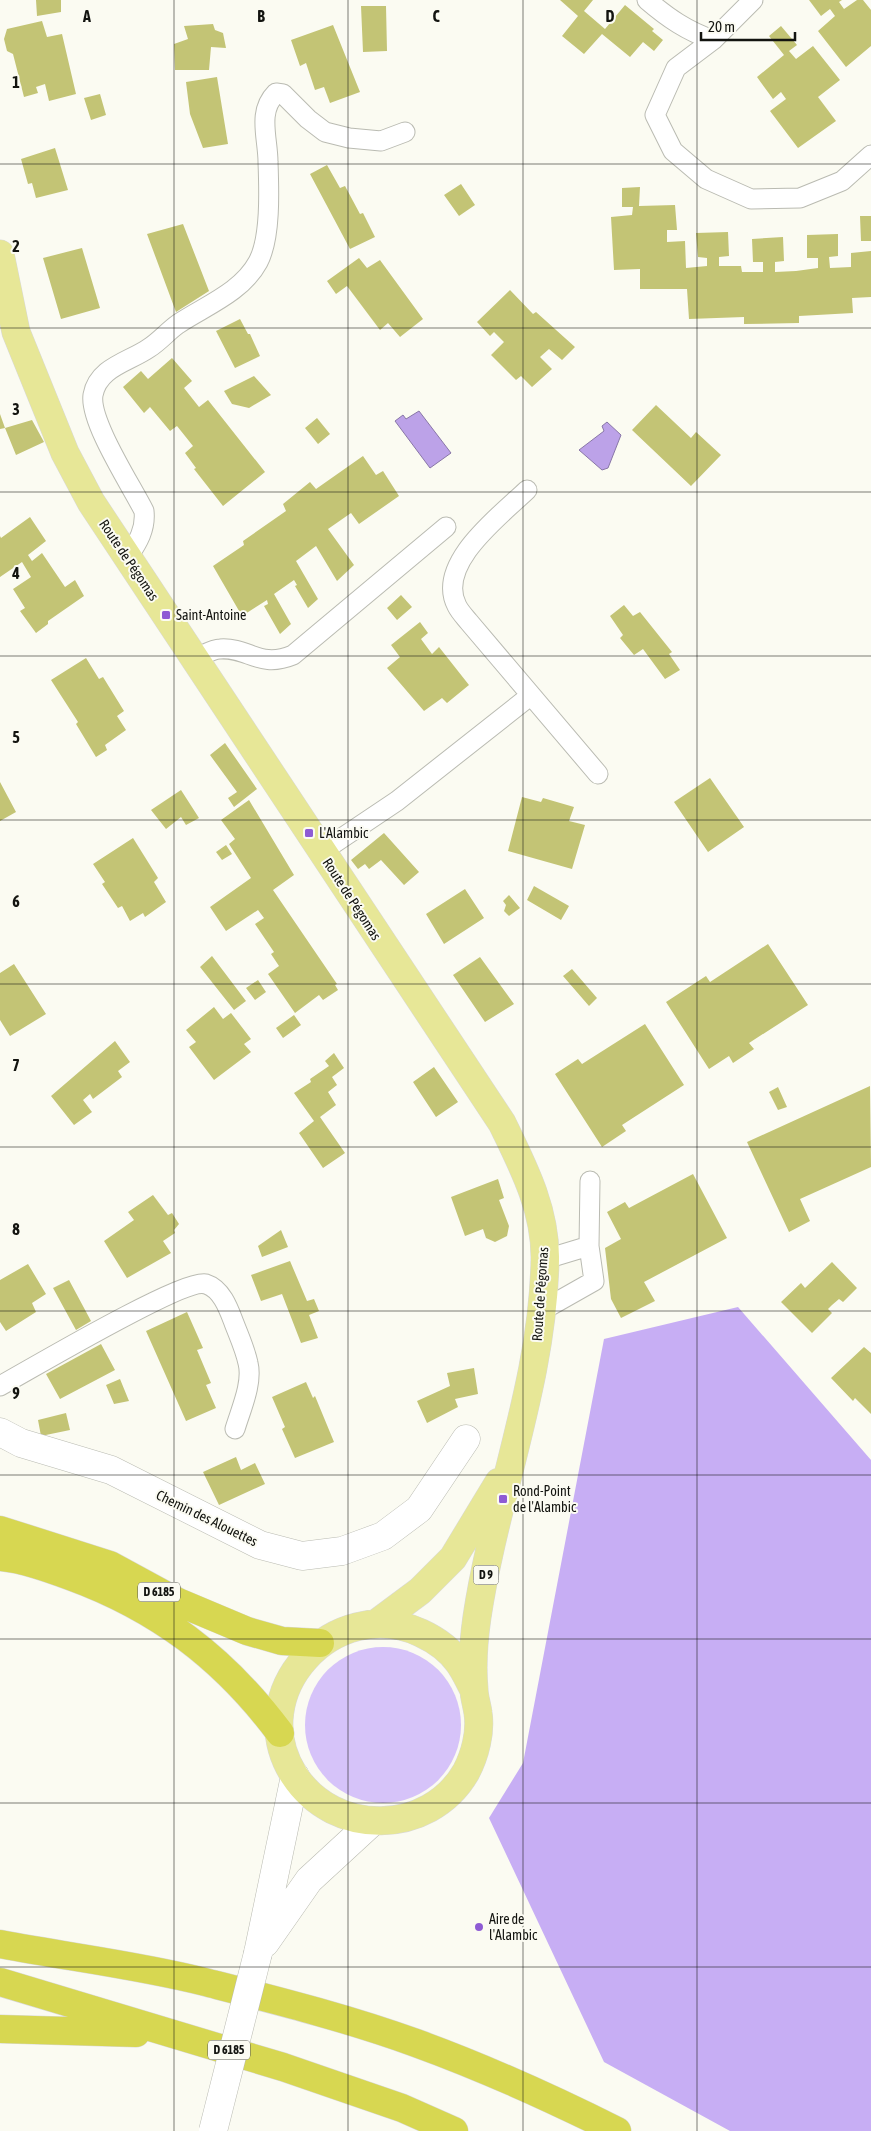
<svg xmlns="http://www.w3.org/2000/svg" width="871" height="2131" font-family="'Asap Condensed',sans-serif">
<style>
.green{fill:#d6c3f9}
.forest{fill:#c7aef4}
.water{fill:#bca2e8;stroke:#8977a7}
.building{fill:#c3c475}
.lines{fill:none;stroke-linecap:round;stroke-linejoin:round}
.lane-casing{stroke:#babbb2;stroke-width:21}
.street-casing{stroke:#babbb2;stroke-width:29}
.secondary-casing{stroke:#babbb2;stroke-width:29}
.primary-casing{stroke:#d9d9d9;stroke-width:29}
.highway-casing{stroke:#d9d9d9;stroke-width:29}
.lane{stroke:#fff;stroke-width:19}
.street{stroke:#fff;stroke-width:28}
.secondary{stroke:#fff;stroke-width:28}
.primary{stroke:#e7e797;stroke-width:28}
.highway{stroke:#d7d751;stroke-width:28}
.secondary-bridge-casing{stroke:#babbb2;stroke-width:29;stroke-linecap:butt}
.secondary-bridge{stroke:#fff;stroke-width:28}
.grid{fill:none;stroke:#131410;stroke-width:1;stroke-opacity:0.55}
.poi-dot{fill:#8e5bd4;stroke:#fbfbf2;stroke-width:2}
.labels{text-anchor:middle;stroke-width:4;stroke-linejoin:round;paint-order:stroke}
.shield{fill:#fbfbf2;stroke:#595954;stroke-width:1}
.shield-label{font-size:12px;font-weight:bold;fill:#131410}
.street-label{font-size:14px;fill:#131410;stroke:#fbfbf2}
.poi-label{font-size:14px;fill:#131410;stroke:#fbfbf2;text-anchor:start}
.grid-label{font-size:16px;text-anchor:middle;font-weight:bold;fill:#131410;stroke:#fbfbf2;stroke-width:4;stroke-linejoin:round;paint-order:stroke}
</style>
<rect width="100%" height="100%" fill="#fbfbf2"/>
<!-- green -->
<path class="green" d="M305 1725a78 78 0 1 1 156 0a78 78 0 1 1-156 0Z"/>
<!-- forest -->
<path class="forest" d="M738,1307L871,1460V2131H730L604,2062L489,1818L523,1763L604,1339Z"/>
<!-- water -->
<path class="water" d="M419,411L451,453L430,468L395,421L403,415L406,419Z
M607,422L621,435L608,468L602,470L579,450L604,431L602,426Z"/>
<!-- building -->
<path class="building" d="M36,0H61V12L37,16Z
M560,0H593L584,11L605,29L625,5L654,29L652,31L663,40L654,51L643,42L630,57L602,34L584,54L562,36L578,16Z
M809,0H842L839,2L844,9L857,0H863L871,10V46L846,67L818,31L835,16L830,9L821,16Z
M361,6H386L387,51L363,52Z
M42,21L47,37L62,34L76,94L49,101L45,84L36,87L38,93L24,97L13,54L7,51L4,39L7,29Z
M213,24L215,30L223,33L226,48L211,47L209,70H175L174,44L188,39L184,26Z
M333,25L360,92L330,103L324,87L315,90L306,63L300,66L291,40Z
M781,26L797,45L789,51L796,59L813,46L840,80L818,97L836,121L798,148L770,111L786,99L781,92L773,99L757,77L784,55L769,36Z
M217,77L228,144L203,148L190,114L186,82Z
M100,94L106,115L91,120L84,98Z
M55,148L68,190L36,198L32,183L28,184L21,159Z
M327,165L340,188L345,186L360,214L363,213L375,237L350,249L310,174Z
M461,184L475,205L459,216L444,195Z
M640,187L639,206L675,205L677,230H667V242L685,241L686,268L707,266V258L698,257L696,233L728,232L729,256L719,257V266H741L742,272H763V262H753L752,239L783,237L784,261L775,262V272L796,271L818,268V258H807V235L838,234V256L829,257L830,268L851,267V253L871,251V297L852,298L853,313L799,316V323L744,324V317L689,319L687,289H640V269L614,270L611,217L632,215L633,207H622V188Z
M860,216H871V241H861Z
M183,224L209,291L176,312L147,234Z
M82,248L100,308L61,319L43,258Z
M359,258L367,268L380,260L423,319L400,337L388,323L380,330L347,286L336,294L327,281Z
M510,290L533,314L536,312L575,347L562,360L549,349L540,357L552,369L532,387L521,376L516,380L491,355L504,342L494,332L490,336L477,322Z
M240,319L248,334H250L260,356L235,368L216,331Z
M172,358L192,381L184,388L199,407L208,400L265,472L223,506L194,469L196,468L185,453L193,446L177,426L170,431L150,407L144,413L123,387L141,371L148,379Z
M254,376L271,395L249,408L232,404L224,391Z
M656,405L691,438L696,432L721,455L691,486L632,430Z
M0,414L5,428L0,429Z
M317,418L330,434L318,444L305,428Z
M32,420L44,442L16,455L5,428Z
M363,456L376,475L383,471L399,496L359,524L351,513L328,529L354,565L337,581L316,546L296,561L318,599L308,608L295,586L297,585L294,580L274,594L291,624L280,634L264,606L268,604L267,600L242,616L213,566L244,545L243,541L286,511L283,504L310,482L316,489Z
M30,517L46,541L28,555L32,561L42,553L65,587L75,580L84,596L48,621V624L36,633L20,611L25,608L13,589L31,577L22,562L0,577V536L1,538Z
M401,595L412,607L397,620L387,608Z
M624,605L633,616L640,612L672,652L669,654L680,670L665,679L643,649L634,655L620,638L623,635L610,616Z
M420,622L428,633L421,639L432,654L439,647L469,685L447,703L442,698L424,711L387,668L400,657L391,645Z
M86,658L99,679L103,677L124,711L117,716L126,730L105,745L107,750L96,757L76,724L78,722L51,680Z
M225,743L257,789L234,807L228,798L237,792L210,755Z
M710,778L744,827L708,852L674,802Z
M0,782L16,812L0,821Z
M181,790L199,818L186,825L181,817L166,829L151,810Z
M522,797L541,802L543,798L574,807L569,821L585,825L572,869L508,851Z
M249,800L294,875L273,890L337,984L335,985L338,990L323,1000L319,995L295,1013L268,974L279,966L271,954L274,952L255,924L264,918L258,910L226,931L210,907L251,878L229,844L235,839L221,820Z
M384,833L419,872L404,885L381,860L369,869L365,864L358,869L351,860Z
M133,838L158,878L154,882L166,902L145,917L143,913L130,921L122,906L118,908L102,884L105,882L93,864Z
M226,845L232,854L222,860L216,852Z
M534,886L569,906L561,920L527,900Z
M465,889L484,918L444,944L426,914Z
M509,895L520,908L509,916L504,911L506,905L503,901Z
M768,944L808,1005L749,1043L754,1049L733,1063L729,1056L709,1069L666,1002L706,976L710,982Z
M212,956L246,1001L234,1010L200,967Z
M480,957L514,1004L485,1022L453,975Z
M14,964L46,1014L10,1036L0,1020V973Z
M572,969L597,998L589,1006L563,976Z
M258,980L266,992L255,1000L246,988Z
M214,1007L223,1019L231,1013L251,1039L244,1044L251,1052L214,1080L189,1047L196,1042L186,1030Z
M294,1015L301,1025L283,1038L276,1028Z
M645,1024L684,1085L622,1125L626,1131L602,1147L555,1074L578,1059L582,1064Z
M115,1041L130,1062L118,1071L122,1077L93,1099L90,1094L83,1100L92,1112L74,1125L51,1096Z
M334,1053L344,1068L332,1077L337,1085L328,1092L336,1105L320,1117L345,1153L323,1168L299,1133L314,1121L294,1093L311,1082L310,1079L329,1066L325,1061Z
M434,1067L458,1102L436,1117L413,1082Z
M870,1086L871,1167L800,1199L810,1221L789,1232L747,1142Z
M778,1087L787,1107L778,1110L769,1092Z
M693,1174L727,1238L644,1282L655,1301L621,1318L611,1299L605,1248L621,1239L607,1212L625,1202L629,1208Z
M498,1179L504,1198L499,1200L509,1226L507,1236L495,1242L486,1238L483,1229L465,1236L451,1197Z
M153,1195L168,1215L172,1213L179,1224L174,1230L175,1233L163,1241L171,1253L127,1278L104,1241L134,1220L128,1212Z
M281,1230L288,1247L262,1257L258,1246Z
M290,1261L307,1301L314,1299L319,1311L309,1315L318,1338L301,1343L282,1294L261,1301L251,1275Z
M832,1262L857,1288L843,1302L839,1299L832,1305L828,1309L832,1313L812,1333L781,1302L801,1283L805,1288Z
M28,1264L46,1294L32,1303L36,1312L6,1331L0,1322V1280Z
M69,1280L91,1321L76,1330L53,1288Z
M187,1312L203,1348L197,1350L211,1383L206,1385L216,1408L186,1421L146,1331Z
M101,1344L115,1370L60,1399L46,1374Z
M864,1347L871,1353V1414L855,1398L853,1401L831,1378Z
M474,1368L478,1394L455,1399L458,1407L427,1423L417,1401L450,1386L447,1373Z
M120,1379L129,1401L114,1404L106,1385Z
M306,1382L313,1398L315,1396L334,1442L295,1458L282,1429L285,1427L272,1397Z
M66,1413L70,1430L41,1436L38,1420Z
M236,1457L241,1470L255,1463L265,1484L219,1505L203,1472Z"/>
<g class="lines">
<defs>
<path id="lane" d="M647,0C668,18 687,31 713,40
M753,0L713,40L676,68L655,115L673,151L706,179L751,199L800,198L842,181L871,155
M527,490C501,515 435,564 457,606C460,612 465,617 469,622L598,774
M128,557C138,542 146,529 144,511C131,485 89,421 93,395C98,367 129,362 149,348C160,341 168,331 178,324C205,306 242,292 258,262C271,238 269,189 268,162C268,138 257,112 276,93L283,94L308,119L325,132L349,138L381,141L405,132
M194,659C202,656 212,649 220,649C249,647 259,669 293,655L446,527
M321,852L397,801L530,696
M546,1259L589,1246L590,1181
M541,1311L594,1281L589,1246
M0,1386C29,1370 184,1278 206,1284C222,1289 229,1310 234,1323C239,1336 245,1349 248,1363C253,1383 241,1409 235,1429"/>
<path id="street" d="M0,1432L21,1443L111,1470L260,1545L302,1556L342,1551L383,1536L419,1509L466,1439"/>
<path id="secondary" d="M265,1943L309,1880L372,1822
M258,1953L295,1776"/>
<path id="primary" d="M0,254L16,332L65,453L91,502L502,1123C523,1166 546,1210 545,1260C543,1382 495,1497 477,1617C474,1638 472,1668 474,1689C474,1697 477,1705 478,1713C481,1732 475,1755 466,1772C429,1836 334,1837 294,1775C242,1693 334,1593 421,1633C436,1640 450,1650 459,1663C465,1671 469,1681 474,1690
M377,1623L420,1591L453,1558L499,1482"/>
<path id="highway" d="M0,1530L110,1565L178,1602L247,1631L282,1641L320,1643
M0,1557C23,1559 48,1568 70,1576C158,1608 224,1658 280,1733
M0,1944C68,1957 138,1965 205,1982C275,2000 347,2018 416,2043C485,2068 551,2098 617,2131
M0,1982L283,2067L402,2108L454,2131
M0,2029L136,2033"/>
</defs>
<!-- lane casing -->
<use href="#lane" class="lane-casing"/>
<!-- street casing -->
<use href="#street" class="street-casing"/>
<!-- secondary casing -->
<use href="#secondary" class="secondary-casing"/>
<!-- primary casing -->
<use href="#primary" class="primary-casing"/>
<!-- highway casing -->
<use href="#highway" class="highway-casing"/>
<!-- lane -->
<use href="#lane" class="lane"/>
<!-- street -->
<use href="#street" class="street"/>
<!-- secondary -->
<use href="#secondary" class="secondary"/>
<!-- primary -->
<use href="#primary" class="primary"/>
<!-- highway -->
<use href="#highway" class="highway"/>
<defs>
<path id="secondary-bridge" d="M213,2131L258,1953"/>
</defs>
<!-- secondary-bridge casing -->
<use href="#secondary-bridge" class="secondary-bridge-casing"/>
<!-- secondary-bridge -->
<use href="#secondary-bridge" class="secondary-bridge"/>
</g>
<!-- grid -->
<path class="grid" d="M174,0V2131M348,0V2131M523,0V2131M697,0V2131M0,164H871M0,328H871M0,492H871M0,656H871M0,820H871M0,984H871M0,1147H871M0,1311H871M0,1475H871M0,1639H871M0,1803H871M0,1967H871"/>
<!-- markers -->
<g class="poi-dot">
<rect x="161" y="610" width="10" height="10" rx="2.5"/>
<rect x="304" y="828" width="10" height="10" rx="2.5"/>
<rect x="498" y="1494" width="10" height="10" rx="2.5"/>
<circle cx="479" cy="1927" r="5"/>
</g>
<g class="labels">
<!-- shield labels -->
<g class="shield">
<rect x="473.5" y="1565.5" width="25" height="19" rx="4"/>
<rect x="138" y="1582.5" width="42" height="19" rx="4"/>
<rect x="208" y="2040.5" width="42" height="19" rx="4"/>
</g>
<g class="shield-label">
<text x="486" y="1579">D 9</text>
<text x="159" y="1596">D 6185</text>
<text x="229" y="2054">D 6185</text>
</g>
<!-- street labels -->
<g class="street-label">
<text transform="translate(129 560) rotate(56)" y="5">Route de Pégomas</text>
<text transform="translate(352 899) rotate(57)" y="5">Route de Pégomas</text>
<text transform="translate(540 1294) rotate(-86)" y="5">Route de Pégomas</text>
<text transform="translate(207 1518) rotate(26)" y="5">Chemin des Alouettes</text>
</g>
<!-- poi labels -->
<g class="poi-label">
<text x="176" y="620">Saint-Antoine</text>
<text x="319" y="838">L'Alambic</text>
<text x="513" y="1496">Rond-Point<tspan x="513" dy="16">de l'Alambic</tspan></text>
<text x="489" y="1924">Aire de<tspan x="489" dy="16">l'Alambic</tspan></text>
</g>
</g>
<g class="grid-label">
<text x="87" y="22">A</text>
<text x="261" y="22">B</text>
<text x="436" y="22">C</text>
<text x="610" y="22">D</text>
<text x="16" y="88">1</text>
<text x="16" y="252">2</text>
<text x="16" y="415">3</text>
<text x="16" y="579">4</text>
<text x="16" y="743">5</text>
<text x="16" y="907">6</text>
<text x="16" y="1071">7</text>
<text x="16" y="1235">8</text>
<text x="16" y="1399">9</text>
</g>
<!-- scale -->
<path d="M701 32v8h94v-8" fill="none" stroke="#131410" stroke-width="2.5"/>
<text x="708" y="32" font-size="15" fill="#131410" stroke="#fbfbf2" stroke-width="4" paint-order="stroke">20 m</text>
</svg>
